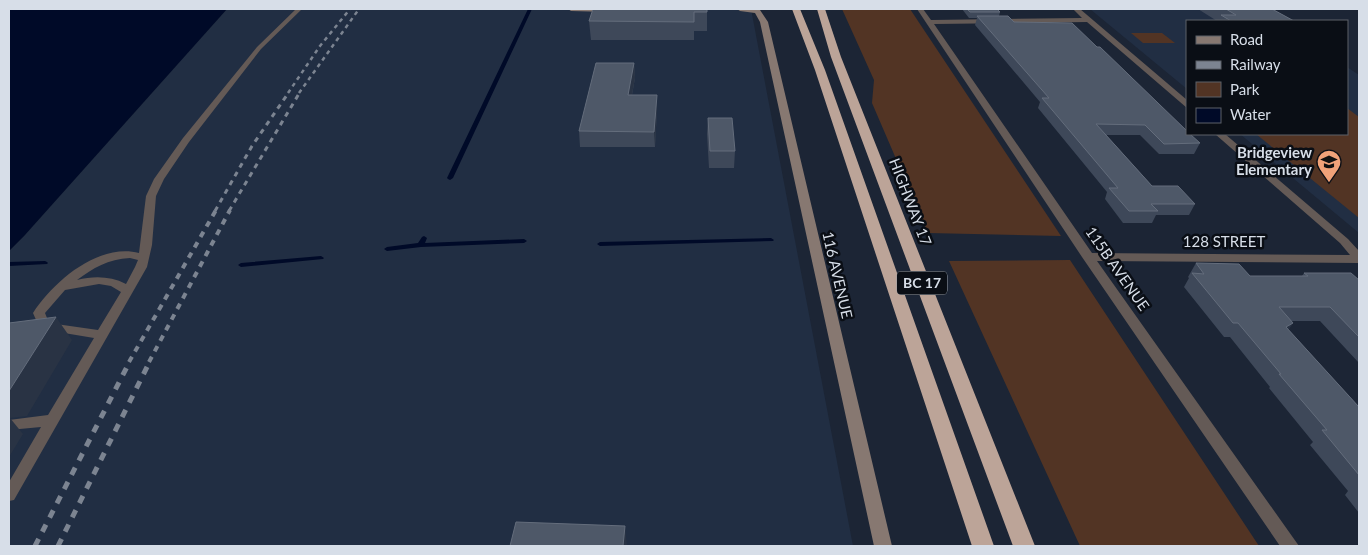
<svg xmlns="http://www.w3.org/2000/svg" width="1368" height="555" font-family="Lato,sans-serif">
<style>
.built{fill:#212e43}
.green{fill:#523424}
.water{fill:#000a28}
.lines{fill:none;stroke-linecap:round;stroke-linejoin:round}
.stream{fill:#000a28;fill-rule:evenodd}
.lane{fill:#645a56;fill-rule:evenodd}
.street{fill:#645a56;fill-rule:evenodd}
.secondary{fill:#877871;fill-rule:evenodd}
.highway{fill:#bca498;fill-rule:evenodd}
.rail-far3{stroke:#7c8491;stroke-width:2.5;stroke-dasharray:4 4;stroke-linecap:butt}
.rail-far2{stroke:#7c8491;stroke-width:3;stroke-dasharray:5 5;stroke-linecap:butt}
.rail-far1{stroke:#7c8491;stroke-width:4;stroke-dasharray:6 6;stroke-linecap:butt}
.rail{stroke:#7c8491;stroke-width:5;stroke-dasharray:8 8;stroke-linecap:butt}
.wall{fill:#3e4859}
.shaded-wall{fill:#293344}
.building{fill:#4e5868;stroke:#646d7c}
.labels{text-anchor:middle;stroke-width:5;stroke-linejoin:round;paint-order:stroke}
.shield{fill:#0a0e15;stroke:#9aa0a9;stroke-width:1}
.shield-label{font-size:14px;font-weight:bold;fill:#d7dee8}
.poi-label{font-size:15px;font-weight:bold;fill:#d7dee8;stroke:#0a0e15;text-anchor:end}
.street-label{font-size:15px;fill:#d7dee8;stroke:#0a0e15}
</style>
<rect width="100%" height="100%" fill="#1c2535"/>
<!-- built -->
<path class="built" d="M227,9H751L853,546H9V251L24,236Z
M1090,9H1249L1270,21H1187V89Z
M1347,67L1359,75V233L1240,134H1347Z"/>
<!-- green -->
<path class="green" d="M842,9H910L1061,236L928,233L872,103L874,80Z
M1131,33H1162L1175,43H1143Z
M1347,108L1359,117V218L1256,134H1347Z
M1070,260L1259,546H1080L949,261Z"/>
<!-- water -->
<path class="water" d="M9,9H227L24,236L9,251Z"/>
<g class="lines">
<!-- stream -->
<path class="stream" d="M528,9H532L453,178L450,180L448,179L447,178Z
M424,236L427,238L425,243L524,239L527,241L524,243L421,247L387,251L384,249L387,247L418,243L422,237Z
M771,238L774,240L773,241L600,246L597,244L600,242Z
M321,256L324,258L323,259L241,267L238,265L241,263Z
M45,261L47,262L48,263L47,264L9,266V262Z"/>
<!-- lane -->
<path class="lane" d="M296,9H302L261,49L189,142L164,179L156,196L152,245L147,267L14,500L9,501V482L41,427L9,430V420L48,415L94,338L40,329L33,313C54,281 98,243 139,253L146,196L154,179L183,138L257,47ZM130,258L138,260L135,267L126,284C110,276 94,276 77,280C93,268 108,259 130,258ZM99,284L111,286L121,292L98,330L49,323L45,313L65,290Z"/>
<!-- street -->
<path class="street" d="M917,9H923L931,20L1082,18L1073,9H1080L1187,100V108L1087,22L934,24L1092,253L1350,255L1340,243L1215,134H1225L1348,239L1359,251V263L1097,261L1299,546H1280L1082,257Z"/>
<!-- secondary -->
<path class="secondary" d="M568,9H613L614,10L610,12L571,11Z
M737,9L760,10L768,22L892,546H874L760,22L755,13L740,11Z"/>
<!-- highway -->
<path class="highway" d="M792,9H800L825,70L994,546H972L815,70Z
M817,9H825L841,57L1035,546H1013L831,57Z"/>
<!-- rail-far3 -->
<path class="rail-far3" d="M288,93L320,46L350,9
M299,93L359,9"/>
<!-- rail-far2 -->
<path class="rail-far2" d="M215,211L252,146L289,92
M229,211L300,92"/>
<!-- rail-far1 -->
<path class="rail-far1" d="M129,362L216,210
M149,362L230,210"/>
<!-- rail -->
<path class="rail" d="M35,546L130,361
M58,546L150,361"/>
</g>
<!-- wall -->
<path class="wall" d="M707,9V31H694V40H591L589,21Z
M962,9H997L1000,12L999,16L1014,22L1200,143L1194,154H1159L1140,135H1106L1152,186L1195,204L1189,215H1156L1152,223H1123L1105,199L1107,192L1038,108L1040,102L975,25L977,18H969Z
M1198,9H1272L1294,21H1217Z
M634,63L635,78L632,95L657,110L655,147H580L579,131Z
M708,118L735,151L734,168H709L707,134Z
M1196,263L1250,276H1302L1304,273L1359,280V363L1320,321H1292L1288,330L1359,407V513L1345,495L1348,491L1310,445L1313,442L1269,388L1270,387L1230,337H1224L1184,287L1189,278L1188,277Z"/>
<!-- shaded-wall -->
<path class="shaded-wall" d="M634,63L635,78L629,110L628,95Z
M657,95V110L655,147L654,132Z
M56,317L72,340L27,416L10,418L23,434L9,457V391Z
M1293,323L1284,337L1286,327Z
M625,526L627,546H623Z"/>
<!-- building -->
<path class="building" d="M593,9H707V12H694V22L589,21Z
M967,9H997L1000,12H970Z
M1226,9H1272L1294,21H1231L1221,15H1236Z
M977,16H1008L1014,22L1072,23L1097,47H1100L1187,131V134H1190L1200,143L1164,144L1145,125L1096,124L1152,186H1178L1195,204H1151L1158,211H1129L1109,188H1118L1042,98H1049Z
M596,63H634L628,95H657L654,132L579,131Z
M708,118H732L735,151H710Z
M1196,263L1239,264L1250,276H1308L1304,273H1351L1359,280V337L1330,307H1279L1293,323L1286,327L1359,407V475L1322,430H1327L1279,374H1281L1238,323H1233L1192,273L1204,274Z
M56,317L9,391V323Z
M516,522L625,526L623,546H510Z"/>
<!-- icons -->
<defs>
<symbol id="school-pin" viewBox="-11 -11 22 30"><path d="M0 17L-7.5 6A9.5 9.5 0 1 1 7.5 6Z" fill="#f0a279" stroke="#0a0e15"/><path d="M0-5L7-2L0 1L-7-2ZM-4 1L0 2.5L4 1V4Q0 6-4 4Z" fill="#111"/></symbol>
</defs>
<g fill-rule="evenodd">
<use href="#school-pin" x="1315" y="148" width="28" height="38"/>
</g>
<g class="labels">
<!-- shield labels -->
<rect class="shield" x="897" y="271.5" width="50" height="23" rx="4"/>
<g class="shield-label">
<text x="922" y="288">BC 17</text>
</g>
<!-- poi labels -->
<g class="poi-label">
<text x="1312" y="158">Bridgeview<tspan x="1312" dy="17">Elementary</tspan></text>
</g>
<!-- street labels -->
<g class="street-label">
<text transform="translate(910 202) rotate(69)" y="5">HIGHWAY 17</text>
<text x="1224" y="247">128 STREET</text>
<text transform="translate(1117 269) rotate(55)" y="5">115B AVENUE</text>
<text transform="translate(837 275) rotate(77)" y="5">116 AVENUE</text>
</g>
</g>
<!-- border -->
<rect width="1368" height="555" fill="none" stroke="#d7dee8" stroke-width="20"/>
<!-- legend -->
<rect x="1186" y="20" width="162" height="115" fill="#0a0e15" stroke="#5c6169"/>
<rect x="1196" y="36" width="25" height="8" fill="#877871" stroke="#5c6169"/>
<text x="1230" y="45" font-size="15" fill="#d7dee8">Road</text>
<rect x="1196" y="61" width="25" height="8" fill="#7c8491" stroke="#5c6169"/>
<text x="1230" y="70" font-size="15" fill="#d7dee8">Railway</text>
<rect x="1196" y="82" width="25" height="15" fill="#523424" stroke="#5c6169"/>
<text x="1230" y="95" font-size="15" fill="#d7dee8">Park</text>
<rect x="1196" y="108" width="25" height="15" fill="#000a28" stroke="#5c6169"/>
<text x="1230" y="120" font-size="15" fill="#d7dee8">Water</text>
</svg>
